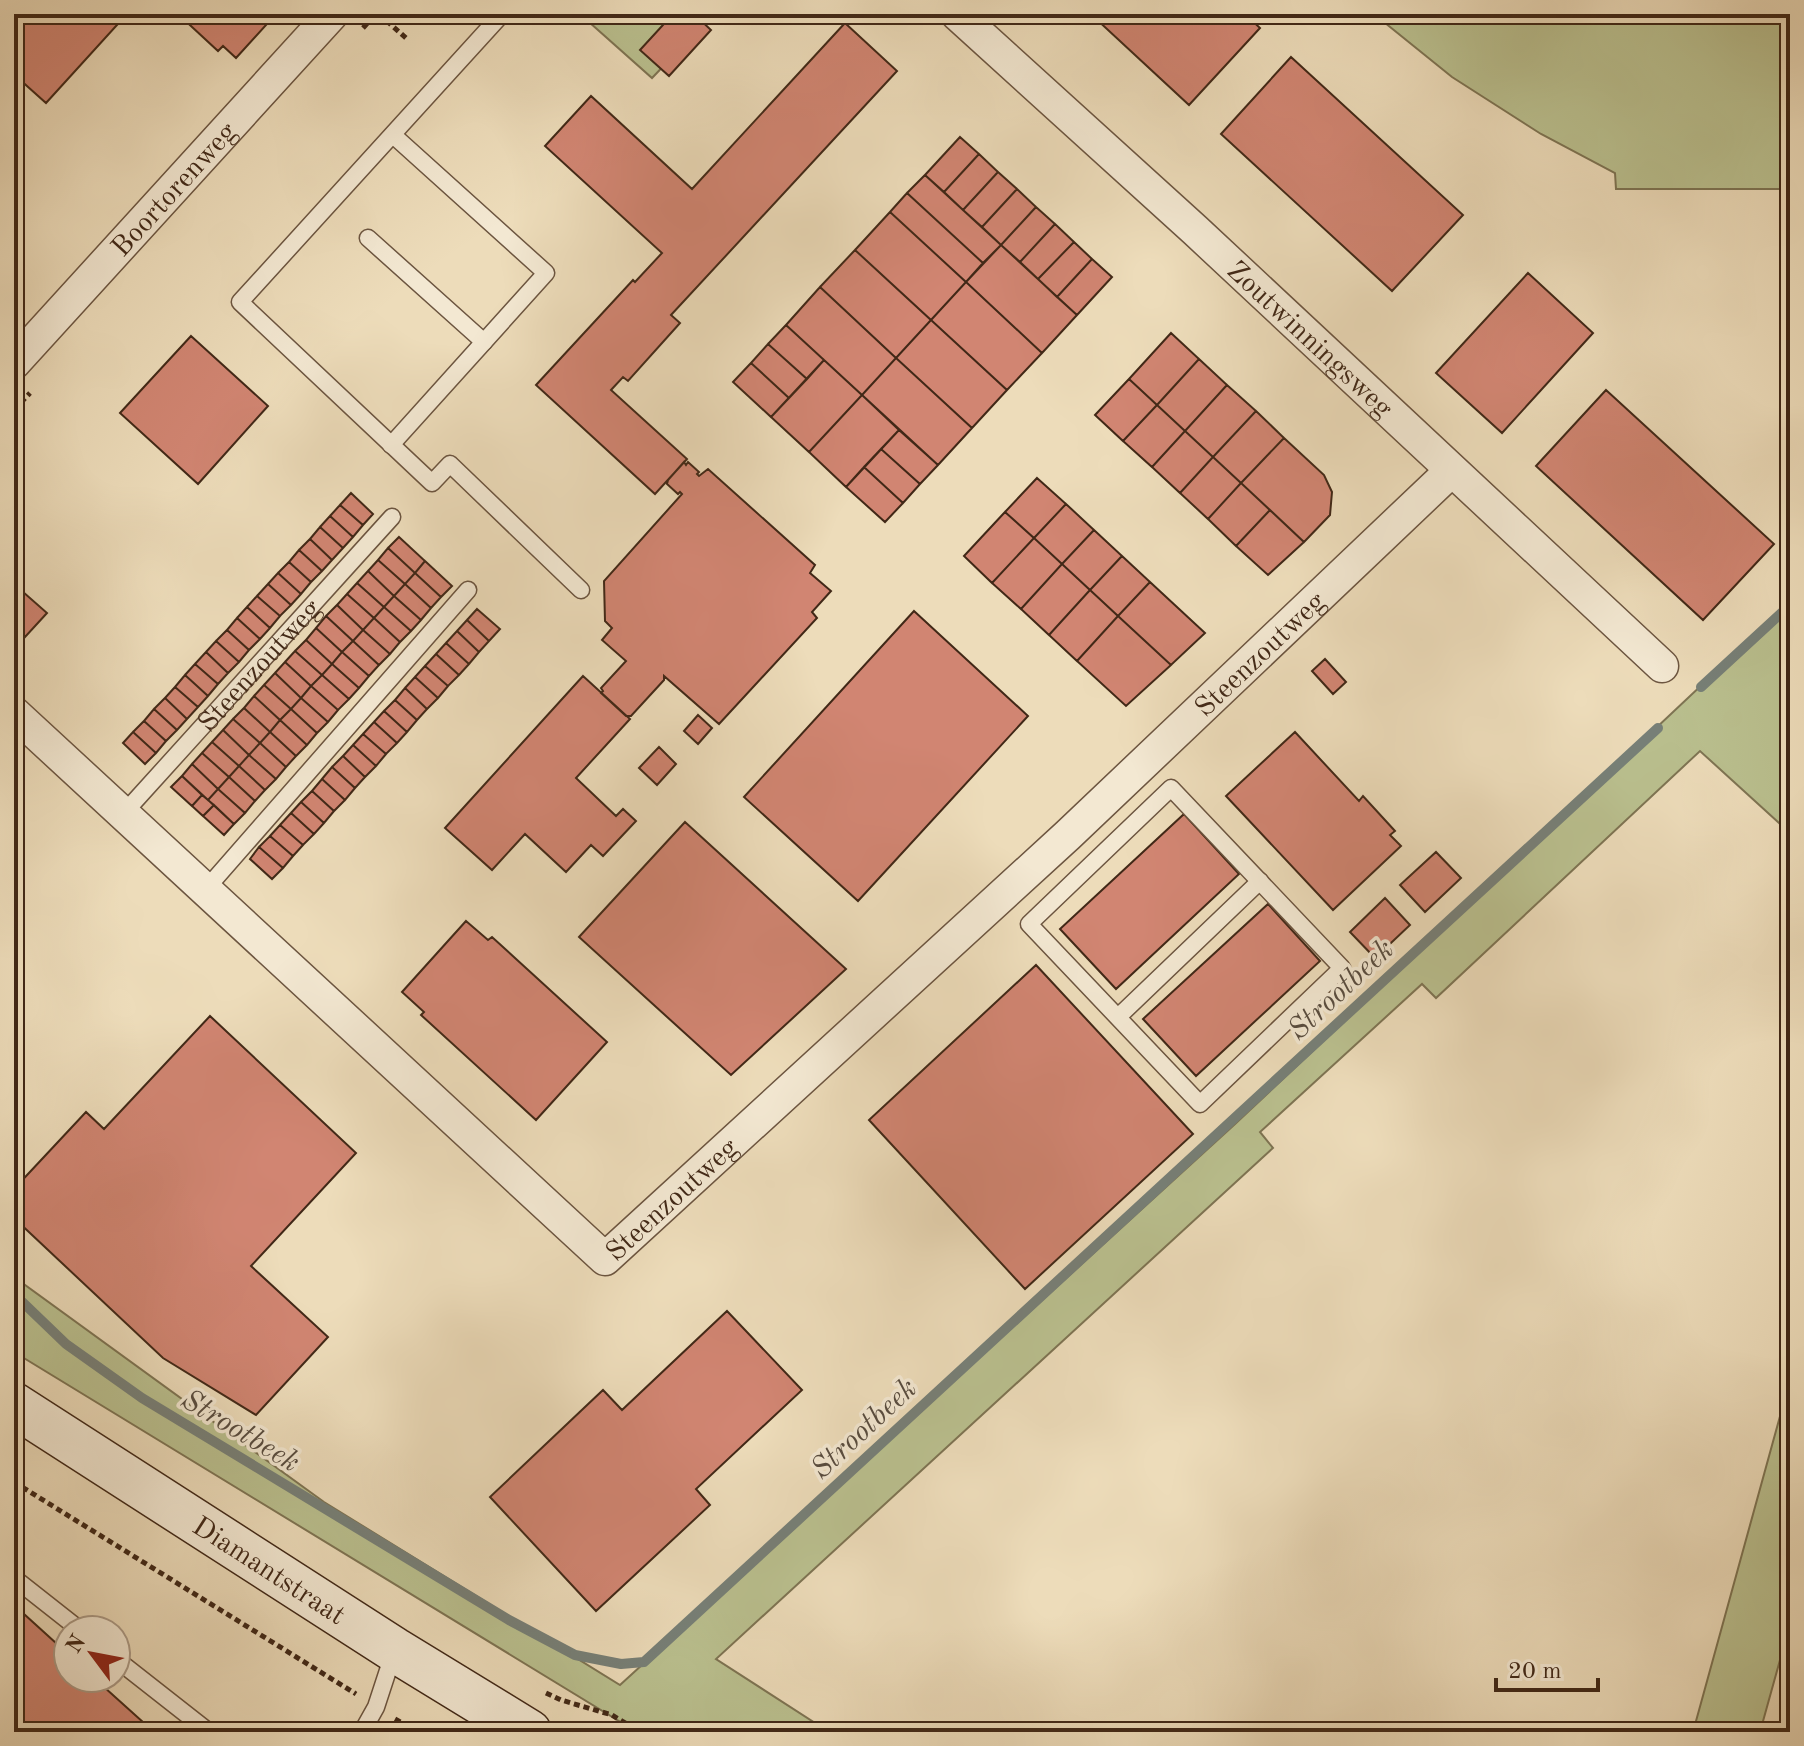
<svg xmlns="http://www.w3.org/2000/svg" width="1804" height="1746" font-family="'Old Standard TT',serif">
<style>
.green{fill:#bac08f;stroke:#7e7453;stroke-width:2}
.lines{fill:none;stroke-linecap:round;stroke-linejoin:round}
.stream{stroke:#778078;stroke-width:10}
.building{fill:#d18572;stroke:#412817;stroke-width:2}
.service-casing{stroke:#6c5540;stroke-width:19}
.minor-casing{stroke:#6c5540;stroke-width:35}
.secondary-casing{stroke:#412817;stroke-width:47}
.path{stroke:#412817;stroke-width:5;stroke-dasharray:6 4;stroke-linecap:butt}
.service{stroke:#f3e8d2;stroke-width:16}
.minor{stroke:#f3e8d2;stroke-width:32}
.secondary{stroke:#f3e8d2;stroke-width:44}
.labels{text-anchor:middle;stroke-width:7;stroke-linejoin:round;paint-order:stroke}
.street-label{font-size:28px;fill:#412817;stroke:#f3e8d2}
.water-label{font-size:30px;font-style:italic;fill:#584c3f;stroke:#f3e8d2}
</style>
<rect width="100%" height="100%" fill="#eddcba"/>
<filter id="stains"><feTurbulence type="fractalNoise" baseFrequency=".0025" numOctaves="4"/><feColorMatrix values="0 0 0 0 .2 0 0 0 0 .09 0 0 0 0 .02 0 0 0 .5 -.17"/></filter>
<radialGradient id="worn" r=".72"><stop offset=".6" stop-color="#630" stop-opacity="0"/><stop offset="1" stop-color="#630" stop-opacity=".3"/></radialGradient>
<!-- green -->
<path class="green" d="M580,14H713L652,78Z
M1374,14H1790V189H1616L1615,173L1541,134L1452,77Z
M1790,602V833L1700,751L1436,998L1422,984L1260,1132L1273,1148L716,1659L829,1732H637L14,1352V1277L324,1502L620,1685L1234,1125Z
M1790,1380V1624L1760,1732H1693Z"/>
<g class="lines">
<!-- stream -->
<path class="stream" d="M1701,687L1790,605
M14,1294L66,1344L142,1398L509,1620L575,1655L621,1664L644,1662L1658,728"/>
</g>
<!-- building -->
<path class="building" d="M14,14H127L46,103L18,78L14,83Z
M178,14H276L236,58L223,46L218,51Z
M673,14H694L711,30L669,76L640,50Z
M1097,14H1245L1260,28L1189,105L1094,17Z
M845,23L897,71L671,315L680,323L628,381L623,377L611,390L687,459L655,494L536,385L633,280L635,282L662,253L545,146L591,96L692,189Z
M1291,57L1463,215L1392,291L1221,134Z
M960,137L979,154L944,192L925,175Z
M979,154L998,172L963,210L944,192Z
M998,172L1017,189L982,227L963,210Z
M925,175L1001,245L983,263L907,193Z
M1017,189L1036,207L1001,245L982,227Z
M907,193L983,263L966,282L890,212Z
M1036,207L1055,224L1020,262L1001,245Z
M890,212L966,282L931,320L855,250Z
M1055,224L1074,242L1038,279L1020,262Z
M1074,242L1092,259L1057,297L1038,279Z
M1001,245L1077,315L1042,353L966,282Z
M855,250L931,320L896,358L820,287Z
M1092,259L1112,277L1077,315L1057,297Z
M1528,273L1593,333L1502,433L1436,373Z
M966,282L1042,353L1007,390L931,320Z
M820,287L896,358L862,395L786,325Z
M931,320L1007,390L972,428L896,358Z
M786,325L824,360L807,379L768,344Z
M1171,333L1199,359L1157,405L1129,379Z
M191,336L268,406L198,484L120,413Z
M768,344L807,379L789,398L751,363Z
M896,358L972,428L938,465L862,395Z
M1199,359L1227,385L1185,431L1157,405Z
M824,360L862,395L809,452L771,417Z
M751,363L789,398L771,417L733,382Z
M1129,379L1157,405L1123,441L1095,415Z
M1227,385L1256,411L1213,457L1185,431Z
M1606,390L1774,544L1703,620L1536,466Z
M862,395L899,430L846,487L809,452Z
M1157,405L1185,431L1152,467L1123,441Z
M1256,411L1284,438L1241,483L1213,457Z
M899,430L938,465L920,484L881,449Z
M1185,431L1213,457L1180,493L1152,467Z
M1284,438L1324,475L1332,492L1330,515L1304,542L1241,483Z
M881,449L920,484L903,503L864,467Z
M1213,457L1241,483L1208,519L1180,493Z
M684,462L686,465L688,462L699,472L697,474L699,476L708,469L815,565L810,573L831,591L812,612L817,618L719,724L664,676V680L631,716H626L601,693L603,691L601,688L626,661L602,640L612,628L605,621L604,581L682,494L680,492L678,494L667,484L668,480Z
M864,467L903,503L885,522L846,487Z
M1037,478L1066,504L1034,538L1005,512Z
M1241,483L1270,510L1236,546L1208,519Z
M351,493L373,514L363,525L340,505Z
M1066,504L1094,530L1062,564L1034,538Z
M340,505L363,525L353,537L330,516Z
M1270,510L1304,542L1268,575L1236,546Z
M1005,512L1034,538L992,583L964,556Z
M330,516L353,537L343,548L320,527Z
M320,527L343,548L332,560L310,539Z
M1094,530L1122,556L1090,590L1062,564Z
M399,537L425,561L415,573L388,548Z
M1034,538L1062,564L1021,609L992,583Z
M310,539L332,560L322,571L299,550Z
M388,548L415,573L405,584L378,560Z
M299,550L322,571L311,582L289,562Z
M1122,556L1150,582L1118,616L1090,590Z
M378,560L405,584L394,596L368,571Z
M425,561L452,586L441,597L415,573Z
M289,562L311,582L301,594L278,573Z
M1062,564L1090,590L1049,635L1021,609Z
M368,571L394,596L384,607L357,583Z
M278,573L301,594L291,605L268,584Z
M415,573L441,597L431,608L405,584Z
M1150,582L1205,633L1171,665L1118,616Z
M357,583L384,607L374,618L347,594Z
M14,584L47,613L25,637L14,626Z
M268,584L291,605L280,616L257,596Z
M405,584L431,608L421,620L394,596Z
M1090,590L1118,616L1077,661L1049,635Z
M347,594L374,618L363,630L337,605Z
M257,596L280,616L270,628L247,607Z
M394,596L421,620L411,631L384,607Z
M337,605L363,630L353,641L326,616Z
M247,607L270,628L260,639L237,618Z
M384,607L411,631L400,642L374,618Z
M477,609L500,629L489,641L467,620Z
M914,611L1028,716L858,901L744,797Z
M326,616L353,641L342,652L316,628Z
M1118,616L1171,665L1126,706L1077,661Z
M237,618L260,639L249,650L227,630Z
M374,618L400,642L390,654L363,630Z
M467,620L489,641L479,652L457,631Z
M316,628L342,652L332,664L306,640Z
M227,630L249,650L239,662L216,641Z
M363,630L390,654L379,665L353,641Z
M457,631L479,652L469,664L446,643Z
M306,640L332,664L322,675L295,651Z
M216,641L239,662L228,673L206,652Z
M353,641L379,665L369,676L342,652Z
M446,643L469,664L459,675L436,654Z
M295,651L322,675L311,686L285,662Z
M206,652L228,673L218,684L195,664Z
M342,652L369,676L359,688L332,664Z
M436,654L459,675L448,686L425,666Z
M1325,659L1346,682L1333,694L1312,671Z
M285,662L311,686L301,698L275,673Z
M195,664L218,684L208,696L185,675Z
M332,664L359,688L349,699L322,675Z
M425,666L448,686L438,698L415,677Z
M275,673L301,698L291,709L264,685Z
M185,675L208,696L198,707L175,687Z
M322,675L349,699L338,710L311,686Z
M583,676L630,719L576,778L616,816L623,809L636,821L603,856L591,845L566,872L525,834L492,870L445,828Z
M415,677L438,698L427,709L405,688Z
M264,685L291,709L280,720L254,696Z
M311,686L338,710L328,722L301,698Z
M175,687L198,707L187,719L165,698Z
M405,688L427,709L417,720L395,700Z
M254,696L280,720L270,732L244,708Z
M165,698L187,719L177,730L154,709Z
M301,698L328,722L317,733L291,709Z
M395,700L417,720L407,732L384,711Z
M244,708L270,732L260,743L233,719Z
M154,709L177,730L166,741L144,721Z
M291,709L317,733L307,745L280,720Z
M384,711L407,732L397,743L374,722Z
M698,715L712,728L698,744L684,731Z
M233,719L260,743L249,755L223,730Z
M280,720L307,745L296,756L270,732Z
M144,721L166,741L156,753L133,732Z
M374,722L397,743L386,754L363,734Z
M223,730L249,755L239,766L212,742Z
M133,732L156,753L145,764L123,743Z
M270,732L296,756L286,767L260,743Z
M1295,732L1359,801L1363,796L1395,831L1390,835L1401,846L1333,910L1226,796Z
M363,734L386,754L376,766L353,745Z
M212,742L239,766L229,777L202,753Z
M260,743L286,767L276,779L249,755Z
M353,745L376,766L365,777L343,756Z
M659,747L676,764L657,785L639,768Z
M202,753L229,777L218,789L192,764Z
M249,755L276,779L265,790L239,766Z
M343,756L365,777L355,788L332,767Z
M192,764L218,789L208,800L182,776Z
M239,766L265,790L255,801L229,777Z
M332,767L355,788L345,800L322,779Z
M182,776L202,795L192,806L171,787Z
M229,777L255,801L245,813L218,789Z
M322,779L345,800L334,811L312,791Z
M218,789L245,813L234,824L208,800Z
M312,791L334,811L324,823L301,802Z
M202,795L214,805L203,816L192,806Z
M301,802L324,823L314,834L291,813Z
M214,805L234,824L224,835L203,816Z
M291,813L314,834L303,845L280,825Z
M1184,814L1239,874L1116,989L1060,929Z
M685,822L846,969L731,1075L579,937Z
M280,825L303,845L293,856L270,836Z
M270,836L293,856L283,868L259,847Z
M259,847L283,868L272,879L250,859Z
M1436,852L1461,878L1425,912L1400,885Z
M1385,898L1410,925L1375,958L1350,932Z
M1268,904L1320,961L1196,1076L1143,1019Z
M466,921L488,940L492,937L607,1042L536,1120L421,1015L424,1012L402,992Z
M1036,965L1193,1134L1025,1289L869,1120Z
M210,1016L356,1153L251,1266L328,1337L256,1415L163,1358L14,1218V1189L86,1112L104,1129Z
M727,1311L802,1390L696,1489L710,1505L596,1611L490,1497L603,1390L622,1410Z
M24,1614L68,1654V1678H94L154,1732H14V1625Z"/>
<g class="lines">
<defs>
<g id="service">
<path d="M502,14L240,302L432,483L450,464L581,590"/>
<path d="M368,238L484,342"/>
<path d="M391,445L546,273L393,135"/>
<path d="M1171,788L1342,968L1200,1104L1029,924Z"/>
<path id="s1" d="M124,813L392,517"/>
<path d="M206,889L468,590"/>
<path d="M1118,1017L1260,881"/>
<path d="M14,1578L80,1630"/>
<path d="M116,1659L209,1732"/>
<path d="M362,1732L376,1707L394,1652"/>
</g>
<g id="minor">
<path id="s2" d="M957,14L1195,230L1662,666"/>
<path id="s3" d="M14,363L332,14"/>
<path id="s4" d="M14,713L605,1259L1068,835L1451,471"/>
</g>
<g id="secondary">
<path id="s5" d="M14,1405L395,1650L529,1732"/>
</g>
</defs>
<!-- service casing -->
<use href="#service" class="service-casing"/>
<!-- minor casing -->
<use href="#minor" class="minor-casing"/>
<!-- secondary casing -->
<use href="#secondary" class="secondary-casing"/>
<!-- path -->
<path class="path" d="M379,14L407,39
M363,28L376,14
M14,410L30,393
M14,1482L356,1694
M546,1693L561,1700L612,1715L640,1732
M395,1719L419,1732
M1782,1732L1790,1702"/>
<!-- service -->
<use href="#service" class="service"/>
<!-- minor -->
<use href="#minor" class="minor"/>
<!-- secondary -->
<use href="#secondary" class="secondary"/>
</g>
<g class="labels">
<!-- street labels -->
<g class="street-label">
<text dy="10" stroke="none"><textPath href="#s3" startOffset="236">Boortorenweg</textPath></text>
<text dy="10" stroke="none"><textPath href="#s2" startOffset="480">Zoutwinningsweg</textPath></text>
<text dy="10" stroke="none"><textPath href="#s4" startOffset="1696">Steenzoutweg</textPath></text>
<text dy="10" stroke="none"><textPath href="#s1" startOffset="200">Steenzoutweg</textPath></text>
<text dy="10" stroke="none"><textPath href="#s4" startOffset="894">Steenzoutweg</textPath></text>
<text dy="10" stroke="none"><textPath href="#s5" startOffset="304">Diamantstraat</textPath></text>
</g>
<!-- water labels -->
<g class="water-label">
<text transform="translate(1340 989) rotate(-43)" y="10">Strootbeek</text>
<text transform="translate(863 1428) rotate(-43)" y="10">Strootbeek</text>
<text transform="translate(241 1430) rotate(31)" y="10">Strootbeek</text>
</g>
</g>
<!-- margin -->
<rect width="1804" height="1746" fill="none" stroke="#eddcba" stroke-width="48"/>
<rect x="16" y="16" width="1772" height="1714" fill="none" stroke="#412817" stroke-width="4"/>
<rect x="24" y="24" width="1756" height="1698" fill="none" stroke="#412817" stroke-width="2"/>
<!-- north arrow -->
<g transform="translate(92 1654) rotate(302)"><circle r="38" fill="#f3e8d2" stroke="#ac9b87" stroke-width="2"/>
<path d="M0-6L14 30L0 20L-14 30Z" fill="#8f2418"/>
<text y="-12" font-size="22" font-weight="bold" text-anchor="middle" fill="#412817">N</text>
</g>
<!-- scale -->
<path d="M1496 1678v12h102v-12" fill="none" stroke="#412817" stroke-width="4"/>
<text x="1508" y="1678" font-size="24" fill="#412817" stroke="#f3e8d2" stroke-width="6" paint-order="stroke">20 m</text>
<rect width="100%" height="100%" filter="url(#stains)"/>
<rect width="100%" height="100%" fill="url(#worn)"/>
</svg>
